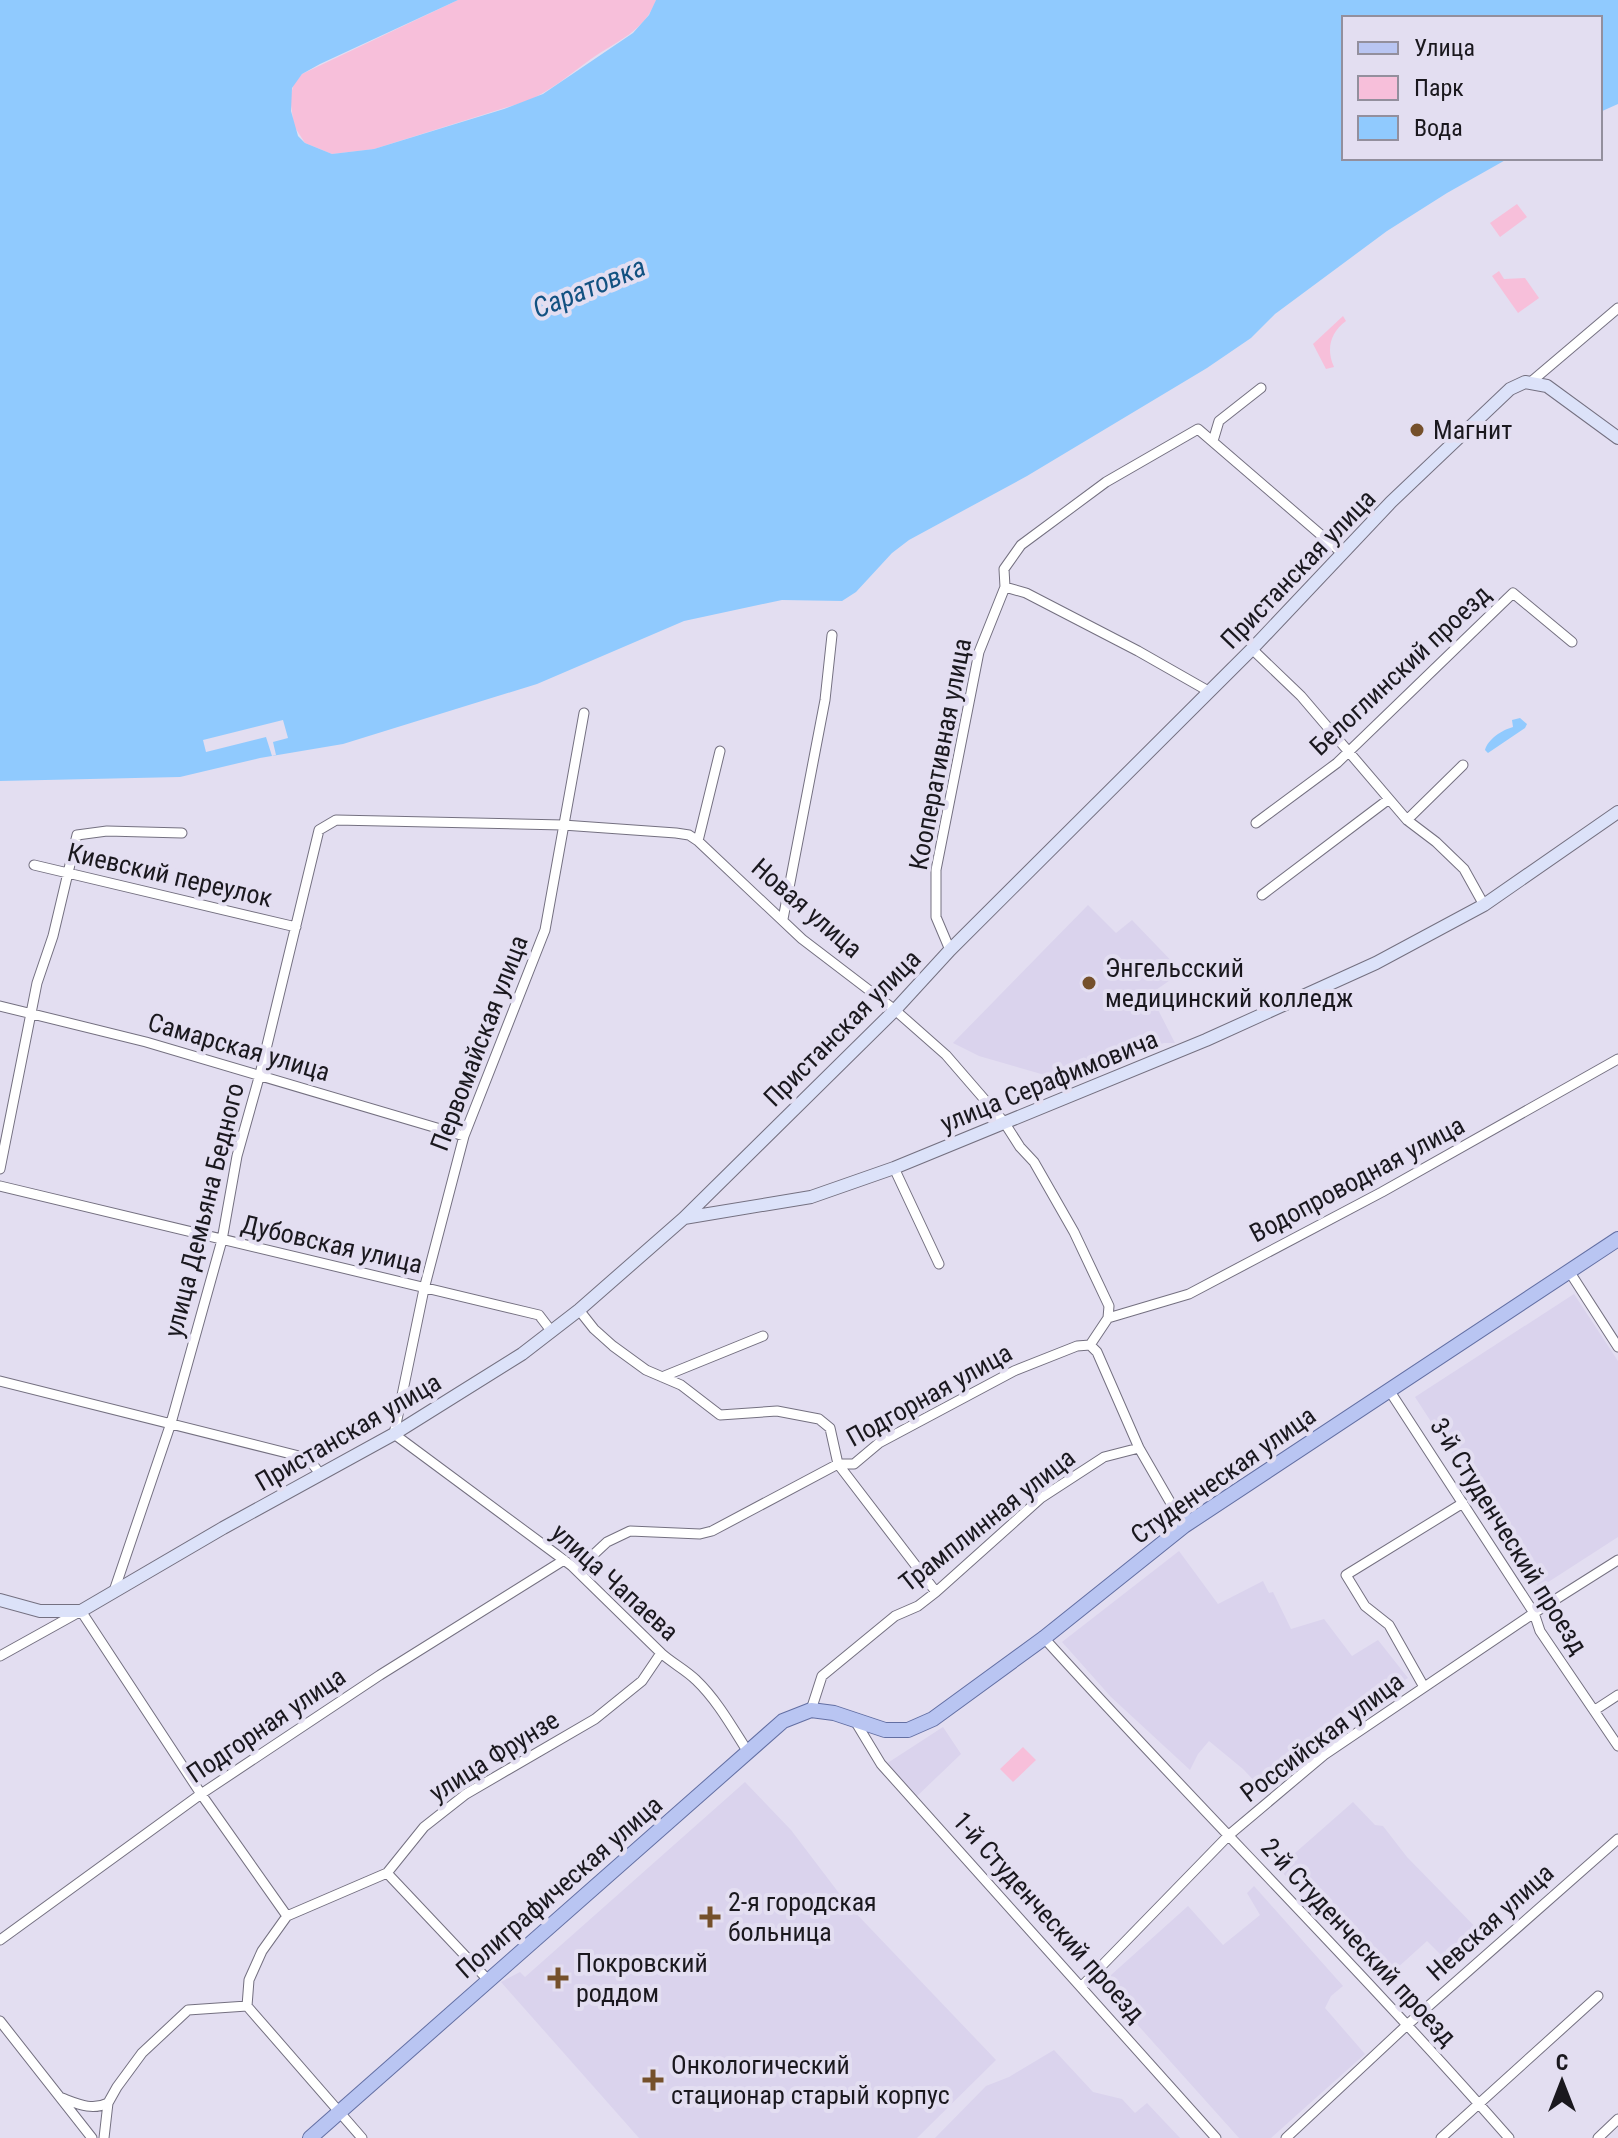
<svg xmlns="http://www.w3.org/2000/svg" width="1618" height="2138" font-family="'Roboto Condensed',sans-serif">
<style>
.built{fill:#dad3ed}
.green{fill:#f7bfda}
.water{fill:#90cafe}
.pier{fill:#e3def1}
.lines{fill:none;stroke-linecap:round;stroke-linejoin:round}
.street-casing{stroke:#747080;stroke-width:11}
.secondary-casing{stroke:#747080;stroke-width:14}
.primary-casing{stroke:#636fa3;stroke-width:16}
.street{stroke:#fff;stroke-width:9}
.secondary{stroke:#dce2f9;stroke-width:12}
.primary{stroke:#b9c5f2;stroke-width:14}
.poi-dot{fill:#75502b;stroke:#e3def1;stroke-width:3}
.labels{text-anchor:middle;stroke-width:8;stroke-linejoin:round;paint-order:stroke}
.poi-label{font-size:26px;fill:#1a181e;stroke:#e3def1;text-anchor:start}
.street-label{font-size:26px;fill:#1a181e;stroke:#e3def1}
.water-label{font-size:28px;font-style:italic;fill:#125181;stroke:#e3def1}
</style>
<rect width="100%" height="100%" fill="#e3def1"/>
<!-- built -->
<path class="built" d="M1088,905L1116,933L1132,920L1182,972L1150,994L1175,1043H1164L1139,1052L1080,1078L1071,1076L1069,1082L979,1056L953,1043Z
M1574,1294L1618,1361V1537L1539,1588L1415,1397Z
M1179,1551L1218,1604L1263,1581L1269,1593L1273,1592L1291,1629L1324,1619L1352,1656L1378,1640L1408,1678L1317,1734L1259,1786L1243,1769L1209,1741L1198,1754L1190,1770L1111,1697L1062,1642Z
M943,1727L961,1754L915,1798L886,1764Z
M745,1782L791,1830L848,1905L996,2060L917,2138H639L501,1982L520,1972L525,1977Z
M1353,1802L1375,1825L1383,1826L1407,1857L1486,1938L1454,1968L1427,1941L1385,1979L1278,1868Z
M1254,1886L1343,1986L1331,1996L1325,2008L1365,2054L1271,2138H1239L1101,1984L1188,1906L1223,1945L1260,1915L1247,1893Z
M1054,2050L1093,2092L1122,2099L1135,2113L1147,2103L1180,2138H935L986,2086L1009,2077Z"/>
<!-- green -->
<path class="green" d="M458,0H656C645,31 617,41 591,59C570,74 551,91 527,101L374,149L332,154L305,143L294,126L290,98L294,83L302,74Z
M1517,204L1527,217L1500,237L1490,223Z
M1499,271L1504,279L1525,278L1539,298L1518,313L1492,276Z
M1343,316L1346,321C1330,333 1326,349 1334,367L1326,369L1313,344Z
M1023,1747L1036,1760L1013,1782L1000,1769Z"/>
<!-- water -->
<path class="water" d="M0,0H458L320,64L302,74L292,88L291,111L298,136L305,143L332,154L374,149L504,109L543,94L633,33L649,15L656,0H1618V104L1600,112V18H1344V158H1509L1447,193L1387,231L1275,314L1251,338L1207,368L1027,476L909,540L892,553L856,592L842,601L782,600L684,621L537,684L343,744L260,758L180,777L0,781Z
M1520,718L1527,724L1525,728L1488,753L1485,750C1488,739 1502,730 1513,727L1512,720Z"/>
<!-- pier -->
<path class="pier" d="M283,720L288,738L273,742L276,755L272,756L266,737L206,752L203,740Z"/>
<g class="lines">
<defs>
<path id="street" d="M1532,381L1618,308
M1213,441L1219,421L1261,388
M1005,587L1026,593L1138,651L1210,692
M1252,649L1301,696L1407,820L1436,842L1464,869L1484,905
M584,713L545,930L464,1136L424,1289L394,1434L572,1566L661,1653C672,1663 686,1670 696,1680C717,1700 732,1727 748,1752
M1407,820L1463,765
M1256,823L1337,763L1513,593L1572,642
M698,841L720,751
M34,865L296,927
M1262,895L1389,799
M783,919L825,700L832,635
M950,950L936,917V870L979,652L1005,587L1004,569L1021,545L1106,482L1198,429L1342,553
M0,1006L146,1042L464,1136
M894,1168L939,1264
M0,1169L37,983L53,936L77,835L107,831L182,833
M0,1186L539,1315L552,1332
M1569,1271L1618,1347
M579,1310L594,1329L613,1346L646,1370L681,1385L720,1415L777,1411L819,1419L830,1428L838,1464L936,1592
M1108,1318L1189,1294L1382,1192L1618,1059
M662,1377L763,1336
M0,1381L303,1457L311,1462L321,1475
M1389,1390L1534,1613L1540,1631L1618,1746
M577,1570L607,1542L630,1531L700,1534L712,1531L838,1464H854L879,1443L1014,1371L1077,1346L1090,1345
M114,1591L171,1423L222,1240L237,1156L260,1074L319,830L336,820L563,825L676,833L689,835L698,841L802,939L895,1010L946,1055L1004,1122L1020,1147L1034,1162L1074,1232L1109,1306L1108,1318L1090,1345L1097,1352L1139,1448L1184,1526
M1044,1638C1197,1807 1359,1967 1509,2138
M0,1656L81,1611L201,1794L287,1916
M1424,1687L1389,1625L1365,1606L1346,1575L1463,1503
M811,1710L822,1676L895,1616L918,1606L936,1592L1041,1498L1104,1457L1139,1448
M1595,1710L1618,1695
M855,1721L881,1764L1216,2138
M387,1873L489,1981
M0,1940L201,1794L380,1675L564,1560
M1082,1986L1229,1835L1324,1755L1534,1613L1618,1560
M247,2006L362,2138
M0,2021L92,2138
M62,2098C78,2104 92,2111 108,2103
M104,2138L108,2103L117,2087L142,2053L188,2010L247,2006L249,1980L262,1951L287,1916L387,1873L424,1827L466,1794L595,1719L642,1681L661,1653
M1286,2138L1407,2025L1618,1839
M1441,2138L1598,1996
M1598,2138L1618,2119"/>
<path id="secondary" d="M684,1218L811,1197L894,1168L1206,1040L1376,963L1484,905L1618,812
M0,1600L40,1611H81L223,1528L394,1434L522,1354L579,1310L684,1218L895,1010L950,950L1252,649L1391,502L1510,389L1525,382L1547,386L1618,438"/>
<path id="primary" d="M310,2138L783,1721L811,1710L834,1713L885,1730H908L933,1719L1044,1638L1184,1526L1618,1239"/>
</defs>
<!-- street casing -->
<use href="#street" class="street-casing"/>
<!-- secondary casing -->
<use href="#secondary" class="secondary-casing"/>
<!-- primary casing -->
<use href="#primary" class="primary-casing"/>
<!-- street -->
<use href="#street" class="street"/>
<!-- secondary -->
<use href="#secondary" class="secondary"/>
<!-- primary -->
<use href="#primary" class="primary"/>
</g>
<!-- markers -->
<g class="poi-dot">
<circle cx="1417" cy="430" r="8"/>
<circle cx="1089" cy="983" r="8"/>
<path d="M706 1905h8v8h8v8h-8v8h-8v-8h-8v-8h8z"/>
<path d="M554 1966h8v8h8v8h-8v8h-8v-8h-8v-8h8z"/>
<path d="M649 2068h8v8h8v8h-8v8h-8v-8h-8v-8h8z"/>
</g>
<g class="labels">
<!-- poi labels -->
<g class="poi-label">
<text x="1433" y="439">Магнит</text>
<text x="1105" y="977">Энгельсский<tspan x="1105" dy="30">медицинский колледж</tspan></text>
<text x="728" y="1911">2-я городская<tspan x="728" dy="30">больница</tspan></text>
<text x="576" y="1972">Покровский<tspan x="576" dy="30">роддом</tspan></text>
<text x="671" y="2074">Онкологический<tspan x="671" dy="30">стационар старый корпус</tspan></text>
</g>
<!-- street labels -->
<g class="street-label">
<text transform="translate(1298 569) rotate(-46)" y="9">Пристанская улица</text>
<text transform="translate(1400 670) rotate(-43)" y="9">Белоглинский проезд</text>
<text transform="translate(940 754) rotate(-79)" y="9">Кооперативная улица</text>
<text transform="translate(170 875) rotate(13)" y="9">Киевский переулок</text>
<text transform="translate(807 908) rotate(41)" y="9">Новая улица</text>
<text transform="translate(842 1028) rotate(-45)" y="9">Пристанская улица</text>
<text transform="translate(479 1043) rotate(-69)" y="9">Первомайская улица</text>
<text transform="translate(239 1047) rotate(16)" y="9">Самарская улица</text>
<text transform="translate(1049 1081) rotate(-22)" y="9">улица Серафимовича</text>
<text transform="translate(1357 1179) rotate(-28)" y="9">Водопроводная улица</text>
<text transform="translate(204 1210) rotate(-76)" y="9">улица Демьяна Бедного</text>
<text transform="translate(332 1244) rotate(13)" y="9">Дубовская улица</text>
<text transform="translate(929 1395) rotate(-29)" y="9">Подгорная улица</text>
<text transform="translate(348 1432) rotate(-30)" y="9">Пристанская улица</text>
<text transform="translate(1223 1475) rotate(-35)" y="9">Студенческая улица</text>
<text transform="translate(987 1520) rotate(-38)" y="9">Трамплинная улица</text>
<text transform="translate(1509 1536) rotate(58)" y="9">3-й Студенческий проезд</text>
<text transform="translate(615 1582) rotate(42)" y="9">улица Чапаева</text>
<text transform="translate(266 1725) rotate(-34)" y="9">Подгорная улица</text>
<text transform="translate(1322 1737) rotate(-37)" y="9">Российская улица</text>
<text transform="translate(494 1756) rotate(-32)" y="9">улица Фрунзе</text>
<text transform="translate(559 1887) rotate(-41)" y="9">Полиграфическая улица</text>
<text transform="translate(1049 1917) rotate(48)" y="9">1-й Студенческий проезд</text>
<text transform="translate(1490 1922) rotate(-42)" y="9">Невская улица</text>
<text transform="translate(1359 1942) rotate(47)" y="9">2-й Студенческий проезд</text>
</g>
<!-- water labels -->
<g class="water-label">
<text transform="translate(589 287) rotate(-22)" y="10">Саратовка</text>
</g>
</g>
<!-- legend -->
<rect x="1342" y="16" width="260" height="144" fill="#e3def1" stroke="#938f9d" stroke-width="2"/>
<rect x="1358" y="42" width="40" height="12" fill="#b9c5f2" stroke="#938f9d" stroke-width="2"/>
<text x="1414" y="56" font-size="24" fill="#1a181e">Улица</text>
<rect x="1358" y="76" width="40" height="24" fill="#f7bfda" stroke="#938f9d" stroke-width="2"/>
<text x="1414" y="96" font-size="24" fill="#1a181e">Парк</text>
<rect x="1358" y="116" width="40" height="24" fill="#90cafe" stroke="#938f9d" stroke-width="2"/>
<text x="1414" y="136" font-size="24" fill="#1a181e">Вода</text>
<!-- north arrow -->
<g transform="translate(1562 2082)" stroke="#e3def1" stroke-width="6" paint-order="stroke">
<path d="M0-6L14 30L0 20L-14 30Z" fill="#1a181e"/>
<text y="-12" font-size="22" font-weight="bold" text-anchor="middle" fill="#1a181e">С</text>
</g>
</svg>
